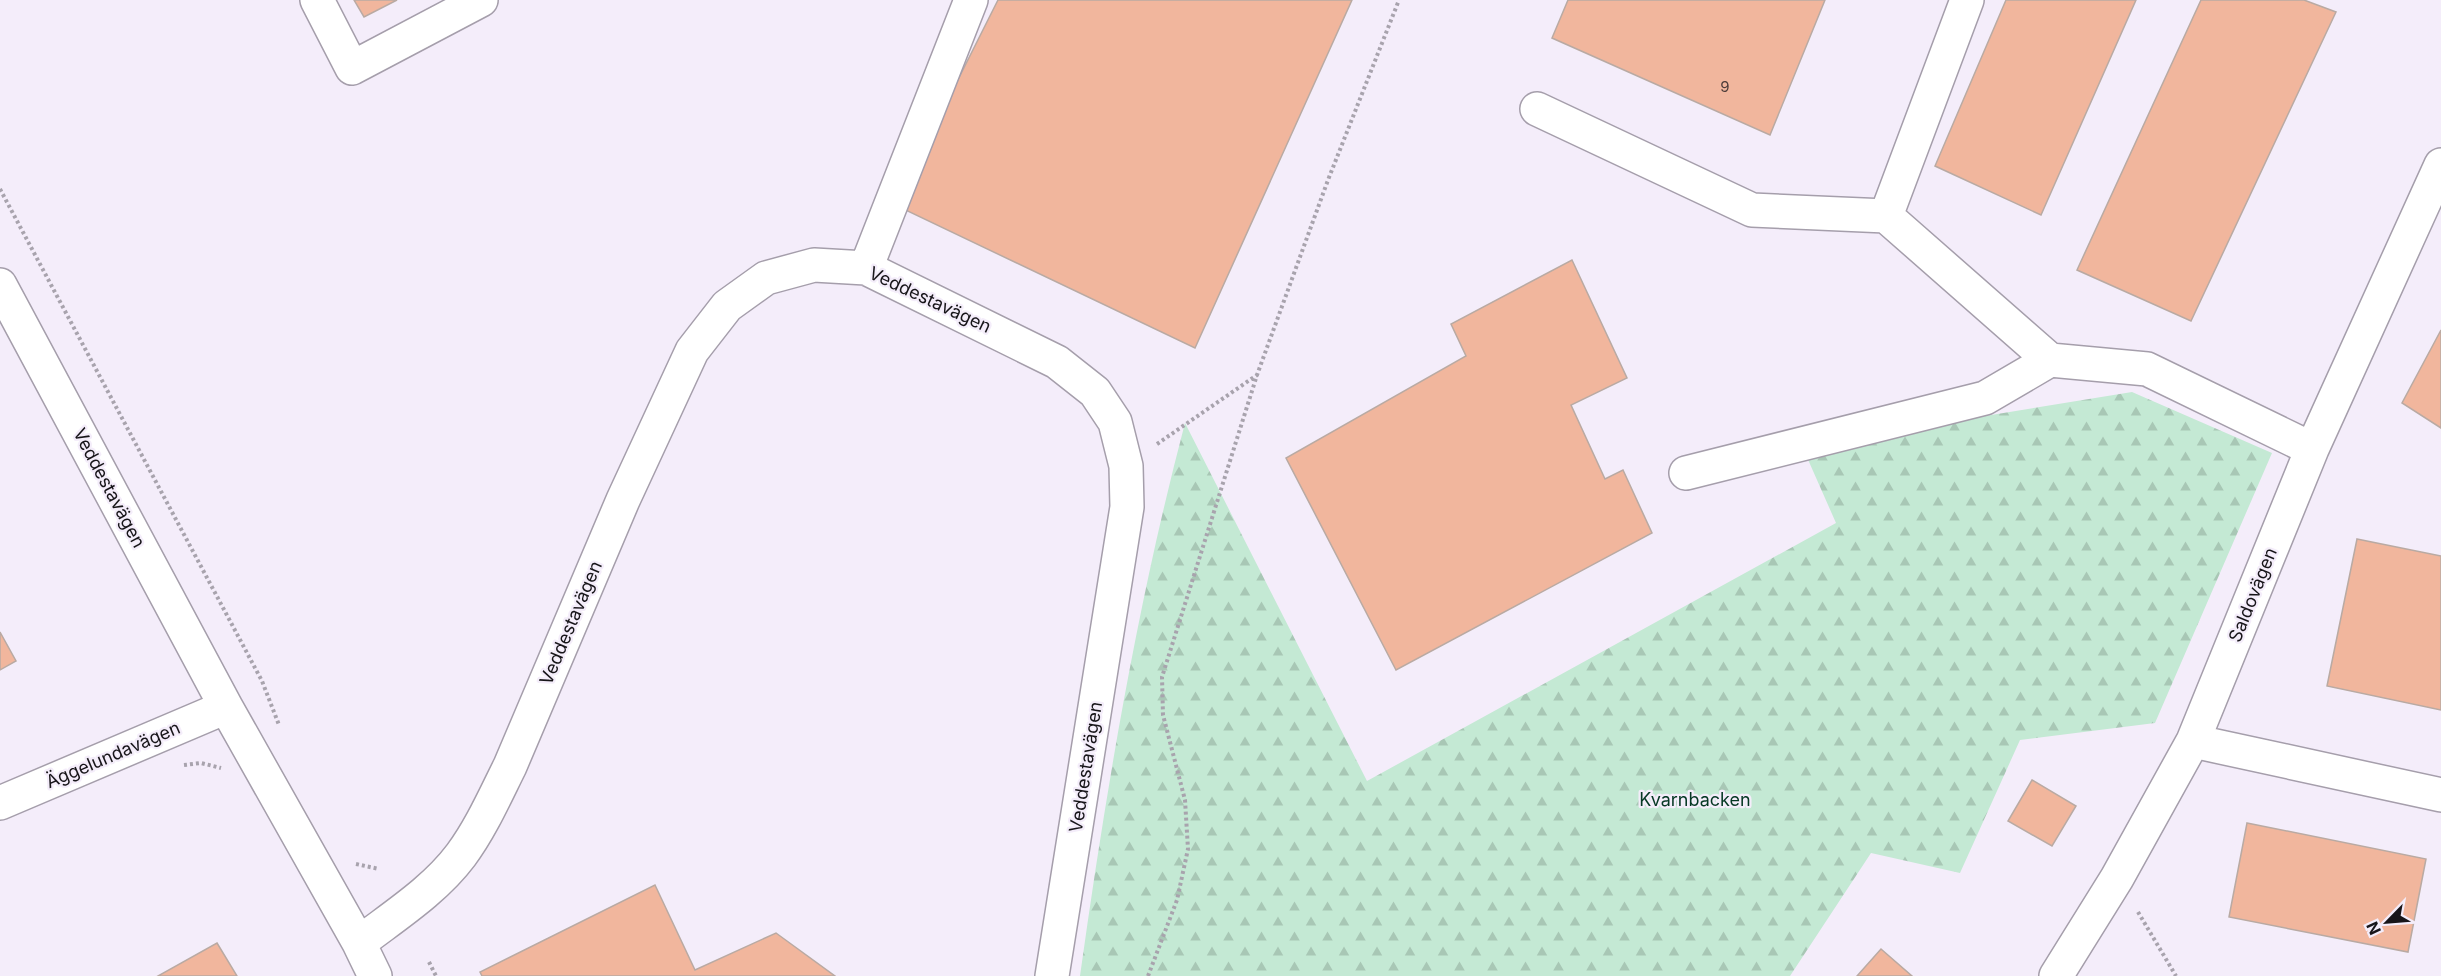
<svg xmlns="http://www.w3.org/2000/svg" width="2441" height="976" font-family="Inter,sans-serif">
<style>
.forest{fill:url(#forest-firs)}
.building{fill:#f1b69d;stroke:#b9aaa3;stroke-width:1.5}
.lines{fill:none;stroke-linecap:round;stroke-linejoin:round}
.minor-casing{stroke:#a59eab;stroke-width:36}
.path{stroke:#a8a3ad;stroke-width:4;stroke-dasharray:3 3;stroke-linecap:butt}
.minor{stroke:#fff;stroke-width:33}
.labels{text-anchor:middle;stroke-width:4.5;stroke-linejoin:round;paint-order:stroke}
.number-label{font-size:15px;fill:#4e3d3a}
.street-label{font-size:18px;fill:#171519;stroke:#f4edfa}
.park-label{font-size:18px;fill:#053823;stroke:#f4edfa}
</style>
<defs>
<pattern id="forest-firs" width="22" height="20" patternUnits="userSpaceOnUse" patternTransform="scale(1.5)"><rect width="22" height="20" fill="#c4e9d4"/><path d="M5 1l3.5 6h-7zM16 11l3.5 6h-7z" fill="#a8c7b5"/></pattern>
</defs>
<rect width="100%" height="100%" fill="#f4edfa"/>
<!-- forest -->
<path class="forest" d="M2132,392L2272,453L2155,723L2020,740L1960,873L1871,853L1790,976H1080C1106,790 1137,605 1185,423L1367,781L1836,523L1802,446Z"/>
<!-- building -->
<path class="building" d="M354,0H397L364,17Z
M998,0H1352L1195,348L895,205Z
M1568,0H1825L1770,135L1552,38Z
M2006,0H2136L2041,215L1935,166Z
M2201,0H2304L2336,12L2191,321L2077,270Z
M1572,260L1627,378L1571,405L1605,479L1623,470L1652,533L1396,670L1286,458L1466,356L1451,324Z
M2441,330V428L2402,403Z
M2357,539L2441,556V710L2327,686Z
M0,632L16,661L0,670Z
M2032,780L2076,806L2052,846L2008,821Z
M2247,823L2426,859L2408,952L2229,917Z
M655,885L695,970L776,933L835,976H482L480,972Z
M217,943L237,976H158Z
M1881,949L1912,976H1857Z"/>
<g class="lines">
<defs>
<path id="minor" d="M317,0L352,68L481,0
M1967,0L1886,216L2050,360
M1537,109L1752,210L1886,216
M866,268L971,0
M0,285L226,707L359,943L375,976
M2050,360L2147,369L2312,449
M1686,473L1985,398L2050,360
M2193,741L2441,795
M0,803L226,707
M359,943C394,916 434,891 461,855C481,828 495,796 510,766L623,500L692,351L727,306L766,278L814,265L866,268L1057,362L1095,392L1115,422L1126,466L1127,507L1052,976
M2056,976L2117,878L2193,741L2312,449L2441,165"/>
</defs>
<!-- minor casing -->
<use href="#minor" class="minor-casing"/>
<!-- path -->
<path class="path" d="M0,189L262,681L279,725
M1157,444L1257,375
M184,765L201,763L221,768
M356,864L379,869
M2138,912L2176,976
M429,962L436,976
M1148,976L1177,900L1188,849L1185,800L1163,715L1162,677L1257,375L1328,180L1399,0"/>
<!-- minor -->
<use href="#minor" class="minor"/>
</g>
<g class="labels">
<!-- number labels -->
<g class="number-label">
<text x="1725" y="92">9</text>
</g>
<!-- street labels -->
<g class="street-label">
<text transform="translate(930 300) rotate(25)" y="6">Veddestavägen</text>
<text transform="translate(109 488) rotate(62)" y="6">Veddestavägen</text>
<text transform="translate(2253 595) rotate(-68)" y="6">Saldovägen</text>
<text transform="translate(571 623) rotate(-67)" y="6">Veddestavägen</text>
<text transform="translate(113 755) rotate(-23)" y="6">Äggelundavägen</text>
<text transform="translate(1086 767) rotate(-81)" y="6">Veddestavägen</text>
</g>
<!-- park labels -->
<g class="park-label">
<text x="1695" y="806">Kvarnbacken</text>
</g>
</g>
<!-- north arrow -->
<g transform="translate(2387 922) rotate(245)" stroke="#f4edfa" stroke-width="4.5" paint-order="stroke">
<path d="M0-4.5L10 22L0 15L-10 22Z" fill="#171519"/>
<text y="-9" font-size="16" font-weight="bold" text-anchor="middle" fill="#171519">N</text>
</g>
</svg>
